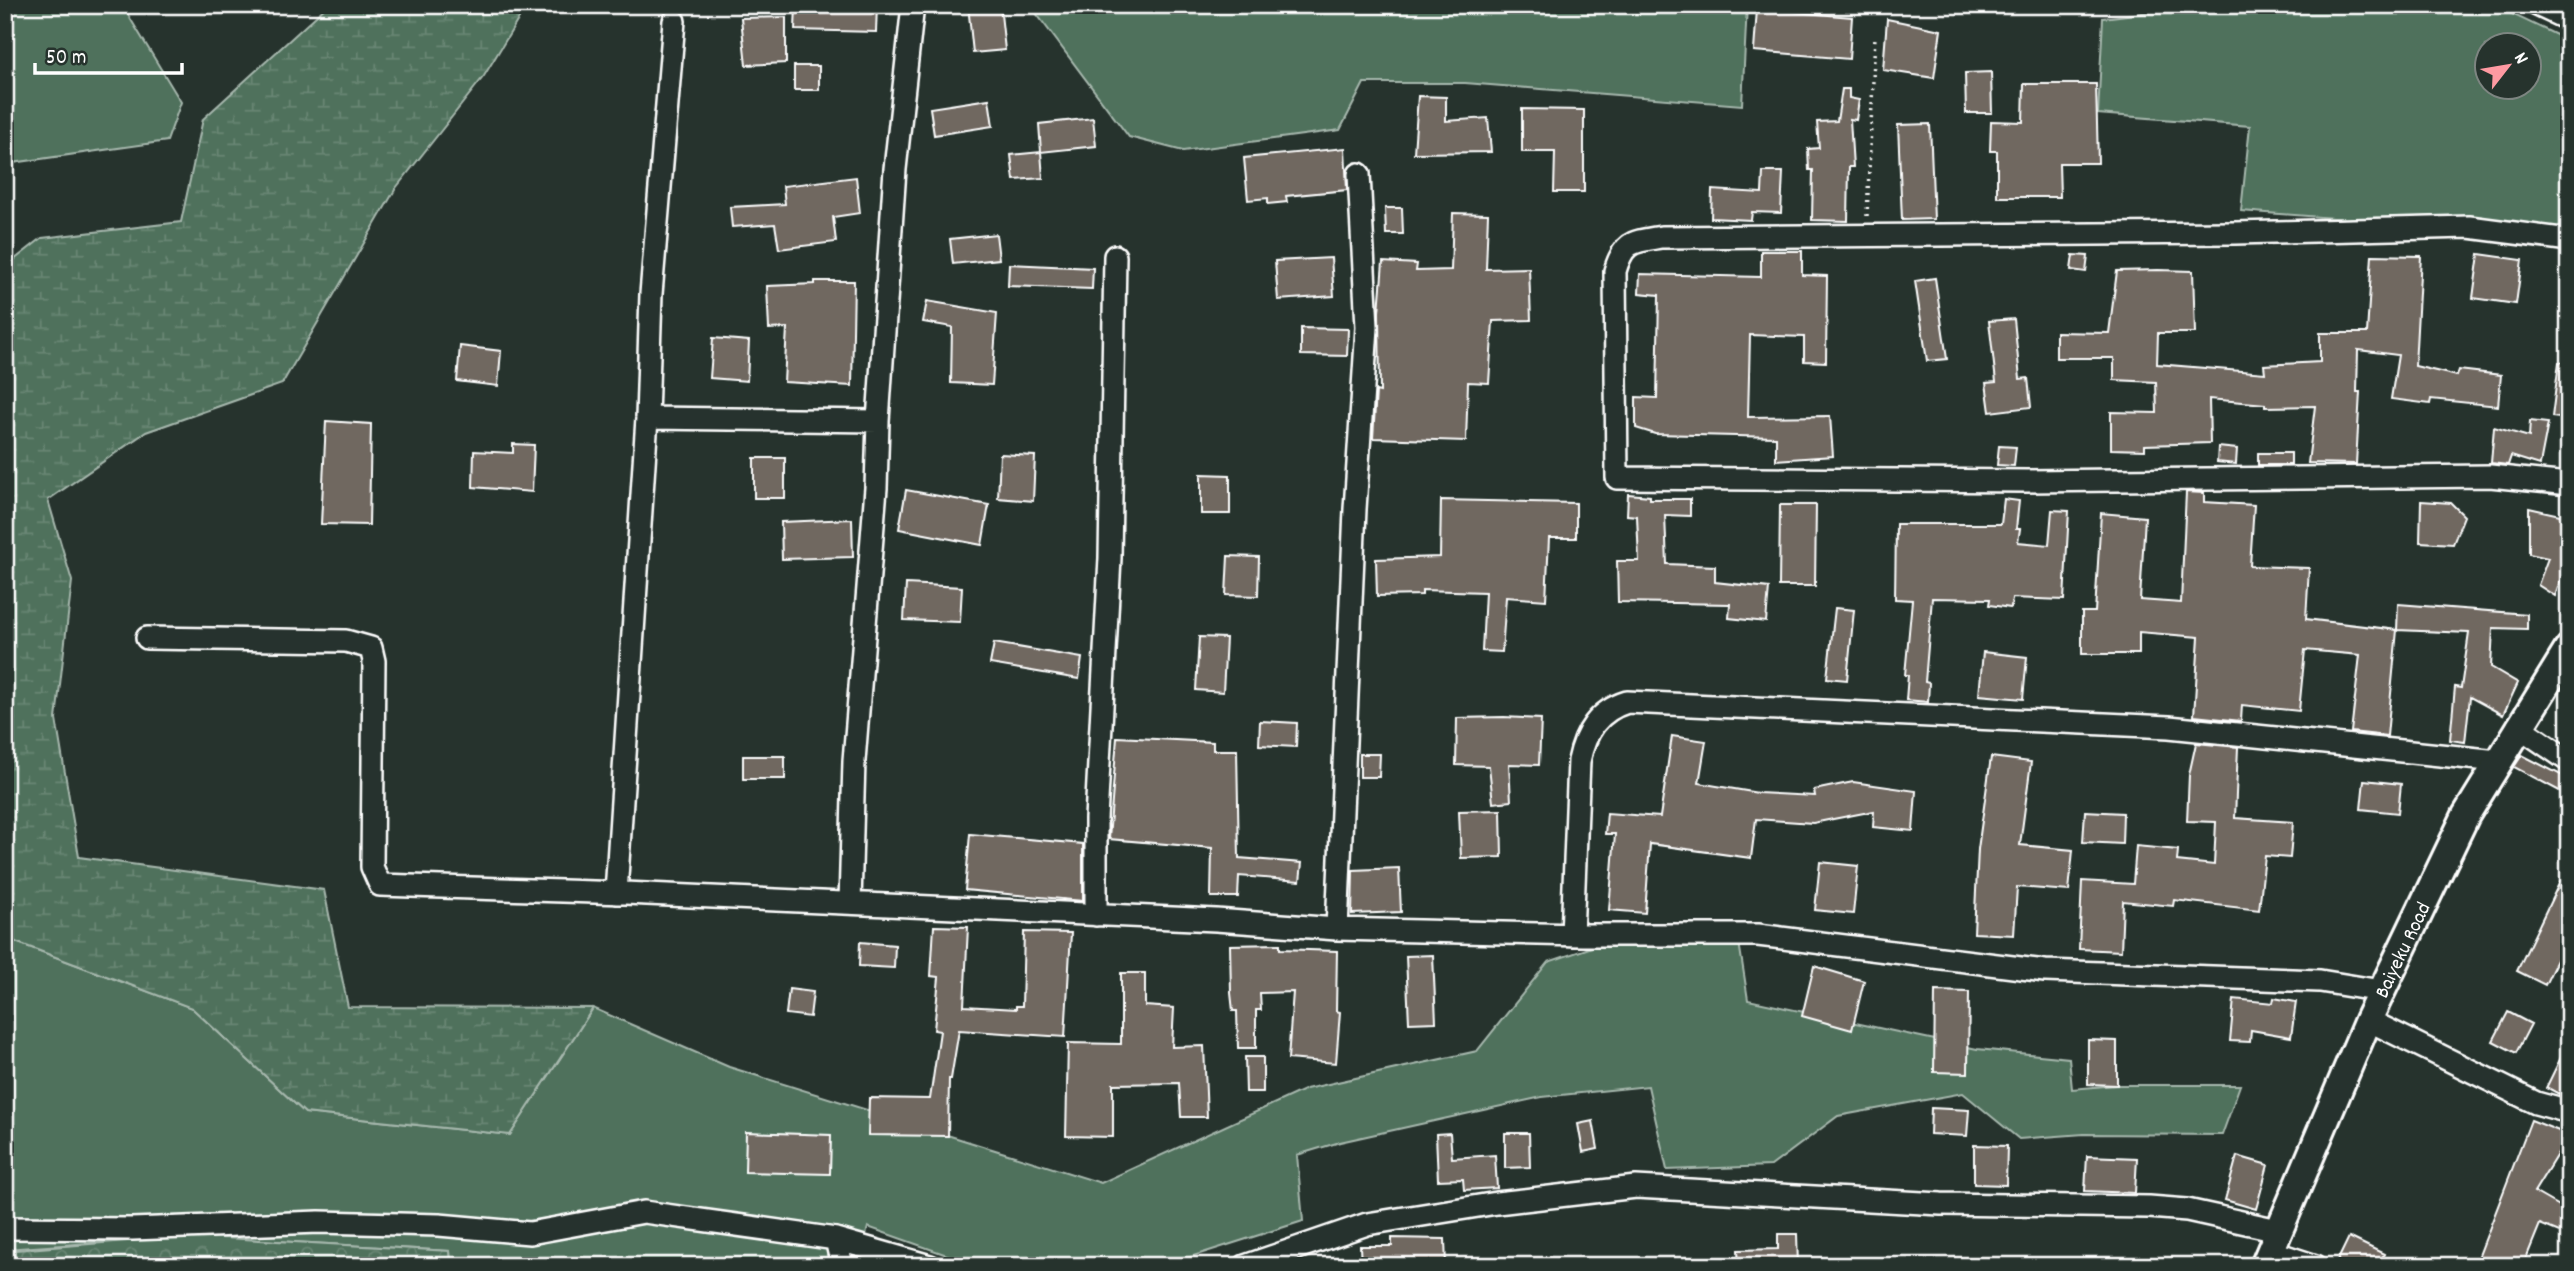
<svg xmlns="http://www.w3.org/2000/svg" width="2574" height="1271" font-family="Dekko,sans-serif">
<style>
.grass{fill:#4f715c;stroke:#a7b8ae;stroke-width:2;fill-rule:evenodd}
.forest{fill:url(#forest-crowns);stroke:#a7b8ae;stroke-width:2}
.wetland{fill:url(#wetland-marsh);stroke:#a7b8ae;stroke-width:2}
.building{fill:#706861;stroke:#fff;stroke-width:2}
.lines{fill:none;stroke-linecap:round;stroke-linejoin:round}
.minor-casing{stroke:#fff;stroke-width:26}
.major-casing{stroke:#fff;stroke-width:32}
.path{stroke:#fff;stroke-width:3.5;stroke-dasharray:2 5;stroke-linecap:butt}
.minor{stroke:#26332d;stroke-width:21}
.major{stroke:#26332d;stroke-width:26}
.labels{text-anchor:middle;stroke-width:5;stroke-linejoin:round;paint-order:stroke}
.street-label{font-size:21px;fill:#fff;stroke:#26332d}
</style>
<defs>
<pattern id="forest-crowns" width="20" height="18" patternUnits="userSpaceOnUse" patternTransform="scale(1.75)"><rect width="20" height="18" fill="#4f715c"/><path d="M2 6a3 3 0 1 1 6 0M12 15a3 3 0 1 1 6 0" fill="none" stroke="#698674"/></pattern>
<pattern id="wetland-marsh" width="20" height="14" patternUnits="userSpaceOnUse" patternTransform="scale(1.75)"><rect width="20" height="14" fill="#4f715c"/><path d="M1 5h8M5 5V1M11 12h8M15 12V8" fill="none" stroke="#698674"/></pattern>
</defs>
<rect width="100%" height="100%" fill="#26332d"/>
<filter id="ink" filterUnits="userSpaceOnUse"><feTurbulence type="fractalNoise" baseFrequency=".0143" numOctaves="2"/><feDisplacementMap in="SourceGraphic" scale="14" xChannelSelector="R" yChannelSelector="G"/><feConvolveMatrix kernelMatrix="1 2 1 2 8 2 1 2 1" color-interpolation-filters="sRGB"/></filter>
<g filter="url(#ink)">
<!-- grass -->
<path class="grass" d="M5,5H122L181,102L167,141L5,164Z
M1030,5H1747L1742,105L1465,83H1364L1340,130L1183,151L1129,137Z
M2206,5H2493L2569,41V236L2241,211L2250,126L2098,114L2103,18ZM2486,46H2528V88H2486Z
M1736,923L1748,1000L1977,1049L2069,1058L2072,1089L2117,1085H2240L2222,1135L2084,1134L2019,1139L1963,1093L1838,1116L1771,1166L1667,1170L1648,1086L1542,1097L1340,1142L1297,1155L1303,1221L1162,1266H978L868,1227L858,1266H451L450,1251L190,1236L5,1249V938L192,1008L305,1113L510,1135L593,1008L729,1067L1101,1183L1306,1089L1477,1051L1548,962L1648,928Z"/>
<!-- forest -->
<path class="forest" d="M190,1236L450,1251L451,1266H15V1250Z"/>
<!-- wetland -->
<path class="wetland" d="M328,5H527L484,76L396,188L282,384L146,432L48,500L72,581L56,719L79,857L324,890L348,1007L593,1008L510,1135L305,1113L192,1008L5,938V267L42,238L181,222L203,119Z"/>
<!-- building -->
<path class="building" d="M796,5H877L876,32L795,30Z
M968,5H1000L1005,50L973,53Z
M1757,9L1852,17L1849,59L1754,51Z
M786,17V63L746,65L741,18Z
M1887,19L1941,30L1934,78L1883,70Z
M794,66H819V90H794Z
M1991,72L1992,113H1966L1965,73Z
M2024,84H2096L2098,163H2059L2060,197H1997V151H1990L1991,121L2023,122Z
M1842,89H1849V98L1859,100L1856,120L1850,119L1853,167H1849L1848,221L1812,220L1813,170H1809L1808,149L1819,148L1817,122L1837,121Z
M1418,96L1446,97V121L1488,118L1491,152L1414,153Z
M989,99L993,126L934,135L930,108Z
M1522,109L1584,110V192H1554L1555,152H1522Z
M1093,118L1096,146L1041,152L1039,124Z
M1930,124L1934,219L1902,220L1898,125Z
M1345,148L1347,190L1286,196L1287,202L1268,204V198L1248,200L1244,158Z
M1041,152L1043,178L1014,180L1011,155Z
M1763,172H1783L1781,213L1752,212L1751,220L1711,218L1712,190L1762,193Z
M856,177L860,213L833,217L836,242L779,249L775,224L732,227L730,207L785,204L783,186Z
M1385,208H1402L1403,234H1386Z
M1453,213L1488,214L1486,269L1529,268L1531,320L1493,321L1489,383L1468,382L1466,441L1373,438L1376,391L1380,392L1379,312L1383,262L1417,264L1416,271L1451,270Z
M996,234L999,259L953,264L950,239Z
M1761,251H1802V275L1827,276L1826,362L1804,361V337L1750,335L1748,417L1830,416L1833,456L1776,460V437L1655,434L1636,428V397L1657,398L1659,295L1639,293L1640,274L1761,277Z
M2479,254L2522,260L2516,304L2473,298Z
M2073,255L2088,256L2086,272L2071,270Z
M2372,255L2421,256L2415,366L2457,376L2459,370L2501,375L2498,406L2431,399L2430,404L2391,399L2398,355L2358,350L2357,392H2360L2356,464L2308,463L2315,406L2265,407V404L2209,399L2210,443L2145,445V450L2111,449V412L2157,413L2156,382L2114,380V358H2056V332L2109,333L2117,271L2158,270L2193,271L2195,333H2158L2157,364L2265,373L2264,365L2320,362V333H2367Z
M1331,258L1334,296L1278,300L1275,261Z
M1009,264L1093,268L1092,289L1008,286Z
M1935,278L1947,359L1927,361L1915,281Z
M815,281H854L852,386L784,382L787,328L769,329L767,286L815,284Z
M927,301L997,313L992,385L951,383L952,327L923,322Z
M2014,319L2020,379L2028,378L2031,407L1990,412L1986,383L1996,382L1989,321Z
M1301,328L1348,329L1347,356L1301,355Z
M713,338L749,341L747,381L710,378Z
M460,346L501,351L498,386L457,381Z
M2559,362H2569V419L2552,417Z
M326,421L371,424L369,525L321,524Z
M2530,421L2548,423L2540,465L2511,456L2508,465L2491,463L2494,427L2529,437Z
M513,444L534,445L532,492L473,487L474,451L513,453Z
M1999,446L2016,447L2014,466L1997,465Z
M2218,447L2237,449L2236,464L2217,462Z
M2258,453H2291V465H2258Z
M1000,454L1035,456L1033,501L998,498Z
M754,458H785V498H754Z
M1201,474L1230,475V514H1201Z
M906,490L989,505L982,545L899,529Z
M2186,492L2204,493V502L2254,505L2250,566L2309,568L2306,619L2397,630L2387,736L2351,732L2360,655L2305,650L2299,711L2242,705L2241,721L2194,716L2199,637L2139,632V654H2082V612H2095L2101,513L2145,517L2140,600L2181,603Z
M1628,494L1650,496V499H1690V516L1665,515L1667,564L1715,566V582L1769,588L1766,622L1729,618L1730,604L1618,602L1617,561H1639L1637,516L1627,515Z
M2004,499L2019,501L2016,529H2020L2018,542L2049,545L2052,510L2069,511L2064,600L2012,598L2011,608L1989,605L1990,599L1932,598L1925,682L1929,683L1928,702L1906,700L1908,675H1905L1912,600L1895,599L1896,524H2001Z
M1441,500L1576,503V538H1549L1546,600L1506,597L1502,652L1482,651L1485,592L1422,590V595L1377,596L1376,559L1440,557Z
M2421,501L2451,503L2464,516L2453,544L2420,542Z
M1780,505H1816L1815,586H1779Z
M2529,508L2569,517V556L2555,596L2538,585L2548,558L2529,554Z
M852,519L853,557L782,559L781,522Z
M1228,556L1259,557L1258,596L1226,595Z
M906,584L962,587L960,622L904,620Z
M2398,604L2527,614V629L2493,628L2491,667L2518,683L2503,715L2470,697L2465,742L2450,740L2455,687L2461,688L2469,633L2397,630Z
M1835,608L1854,610L1847,680L1827,678Z
M1199,637L1226,638L1223,692L1196,690Z
M994,643L1082,658L1079,679L990,664Z
M1983,652L2027,657L2023,699L1979,695Z
M1504,717L1541,719L1539,765L1509,764L1511,801L1493,803L1489,766L1456,765L1457,718Z
M1260,721L1297,723L1296,747L1259,745Z
M1672,736L1706,741L1699,783L1758,793L1815,796L1814,790L1853,782L1916,791L1913,831L1873,827L1874,811L1813,823L1756,819L1751,858L1650,844L1645,913L1609,910L1615,834H1605L1607,813L1660,817Z
M1117,737L1213,742V750H1237L1239,858L1302,863L1300,881L1239,876L1238,897H1211L1212,848L1109,839Z
M2196,743L2238,747L2235,818L2293,822L2290,858L2265,856L2259,910L2174,900L2173,906L2123,901L2121,951L2079,949L2082,881L2133,884L2136,846L2178,850L2177,861L2214,865L2216,822L2187,821L2189,775Z
M1360,754H1380L1379,777H1360Z
M2522,755L2569,779V796L2514,767Z
M743,756H785V779H743Z
M1991,757L2031,762L2020,845L2073,850L2069,891L2017,887L2014,935L1974,933L1978,849Z
M2364,780L2401,784L2398,813L2361,809Z
M1501,810L1502,857L1461,858L1459,811Z
M2085,811L2123,813L2122,844L2083,842Z
M970,834L1083,844V901L965,890Z
M1820,862L1858,866L1853,914L1815,910Z
M2569,863V935L2545,985L2517,971Z
M1399,868L1401,912L1352,914L1353,870Z
M934,926L968,927L964,1006L1016,1009V1006H1022L1024,932L1071,933L1065,1037L959,1030L951,1079H949L948,1136L868,1135L869,1098L930,1099L940,1031L934,1030L939,977L931,976Z
M860,942L895,945L894,968L859,966Z
M1280,944V949L1337,951L1336,1011L1340,1012L1336,1063L1288,1059L1293,992L1260,993L1261,1010H1256V1048H1238L1237,1011H1233L1231,993L1230,945Z
M1433,955L1436,1022L1409,1023L1406,956Z
M1814,966L1864,981L1852,1030L1802,1016Z
M1121,973H1145V1006L1174,1008L1172,1047L1204,1046L1207,1117H1181L1179,1083L1113,1084V1137L1066,1136L1068,1043L1121,1044Z
M789,989L813,992L810,1017L786,1014Z
M1935,991L1969,992L1968,1073L1934,1072Z
M2274,998L2296,1002L2291,1037L2251,1030L2250,1042L2230,1041L2234,999L2273,1003Z
M2508,1012L2531,1024L2516,1053L2493,1041Z
M2088,1040L2117,1041V1085L2088,1084Z
M2569,1041V1076L2559,1095L2546,1088Z
M1245,1057H1263V1092H1246Z
M1931,1108L1969,1110L1967,1136L1930,1134Z
M2531,1120L2569,1135L2534,1192L2569,1212V1236L2540,1224L2523,1266H2475Z
M1593,1121L1598,1149L1583,1152L1578,1124Z
M746,1132L831,1135L830,1174L745,1172Z
M1450,1133L1452,1158L1495,1155L1497,1188L1464,1190L1463,1179L1438,1180L1436,1134Z
M1505,1133H1529L1530,1167L1505,1168Z
M1974,1145L2007,1146L2006,1185L1974,1184Z
M2087,1156L2137,1158L2135,1193L2085,1191Z
M2237,1156L2268,1165L2256,1209L2225,1200Z
M1778,1234H1797L1798,1266H1739L1738,1250L1778,1249Z
M2349,1237L2384,1254L2379,1266H2335Z
M1392,1238L1445,1239L1446,1266H1361L1360,1246H1392Z"/>
<g class="lines">
<defs>
<path id="minor" d="M2537,5L2569,20
M2569,240L2469,227L2235,233L1661,237C1632,242 1624,241 1615,271L1617,478L2027,481L2490,476L2569,484
M647,418L878,421
M147,638L346,641L371,648L374,661L372,867L380,885L625,893L1216,920L1337,929L1582,935H1758L2045,971L2320,981L2381,991
M2518,726L2569,761
M616,893L647,418L651,294L674,21
M850,903L854,761L876,488L878,421L895,169L913,5
M1096,915V819L1110,558L1115,256
M1337,929L1355,509L1367,327L1359,174
M1572,935L1579,761C1585,732 1598,711 1627,702L2169,727L2498,761
M2368,1020L2536,1103L2569,1112
M5,1228L132,1229L319,1222L439,1225L530,1233L644,1212L836,1239L930,1266
M836,1239L842,1266
M2270,1251L2316,1266
M1245,1266L1367,1224L1497,1203L1636,1187L1941,1204L2149,1207L2187,1210L2278,1230"/>
<g id="major">
<path id="s1" d="M2264,1266L2368,1020L2466,815L2569,648"/>
</g>
</defs>
<!-- minor casing -->
<use href="#minor" class="minor-casing"/>
<!-- major casing -->
<use href="#major" class="major-casing"/>
<!-- path -->
<path class="path" d="M2091,5L2103,6
M1867,216L1875,36"/>
<!-- minor -->
<use href="#minor" class="minor"/>
<!-- major -->
<use href="#major" class="major"/>
</g>
</g>
<g class="labels">
<!-- street labels -->
<g class="street-label">
<text dy="7" stroke="none"><textPath href="#s1" startOffset="345">Baiyeku Road</textPath></text>
</g>
</g>
<!-- margin -->
<rect width="2574" height="1271" fill="none" stroke="#26332d" stroke-width="28"/>
<rect x="14" y="14" width="2546" height="1243" fill="none" stroke="#fff" stroke-width="2.5" filter="url(#ink)"/>
<!-- north arrow -->
<g transform="translate(2508 66) rotate(59)"><circle r="33" fill="#26332d" stroke="#7d8581" stroke-width="2"/>
<path d="M0-5L12 26L0 18L-12 26Z" fill="#ff9aa2"/>
<text y="-10" font-size="19" font-weight="bold" text-anchor="middle" fill="#ffffff">N</text>
</g>
<!-- scale -->
<path d="M35 63v10h147v-10" fill="none" stroke="#ffffff" stroke-width="3.5"/>
<text x="46" y="63" font-size="21" fill="#ffffff" stroke="#26332d" stroke-width="5" paint-order="stroke">50 m</text>
</svg>
